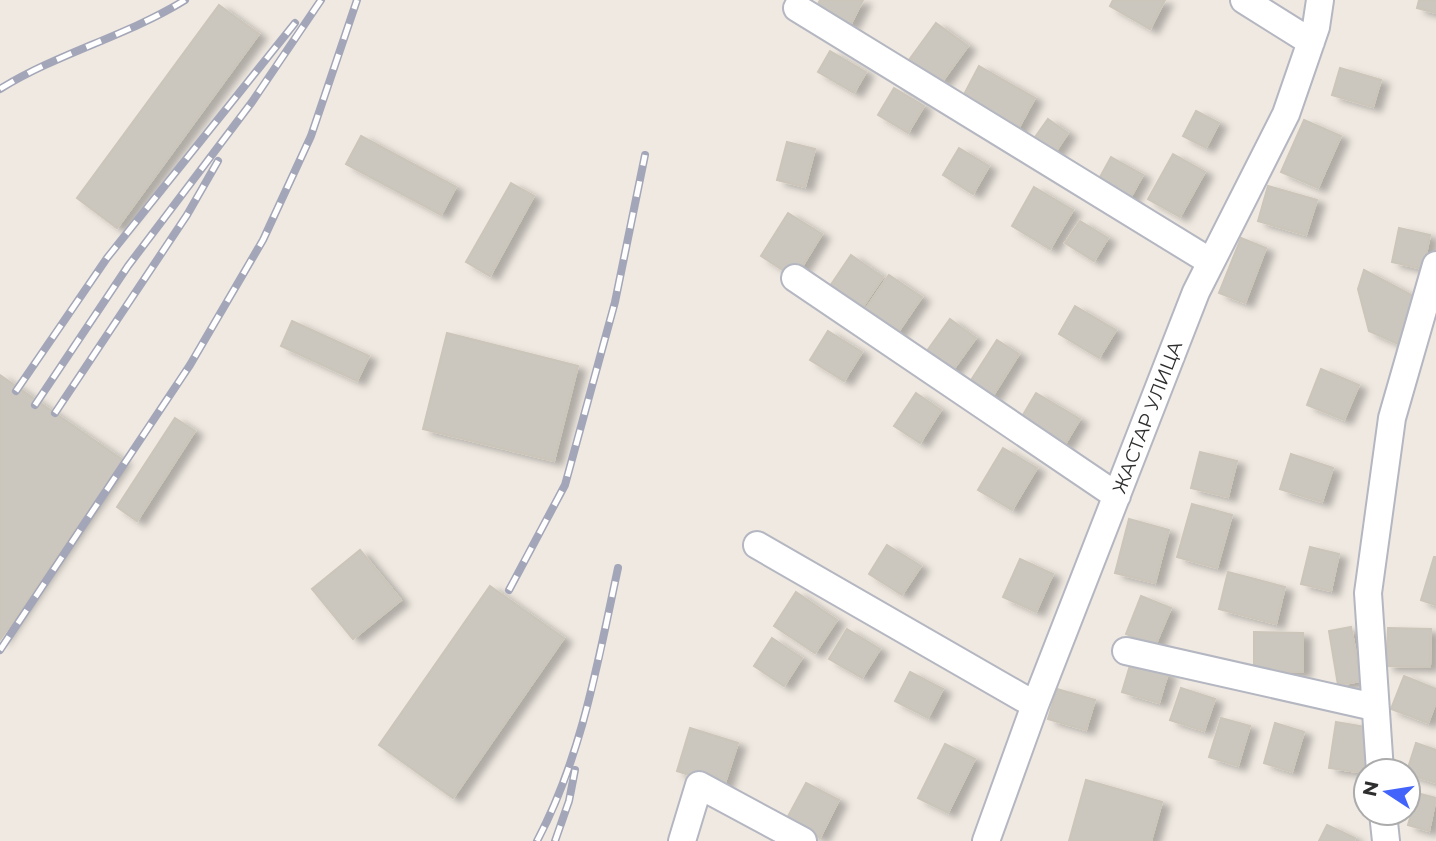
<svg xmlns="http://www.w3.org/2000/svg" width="1436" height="841" font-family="Montserrat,sans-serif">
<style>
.building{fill:#cbc7bf;stroke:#cbc5ba;stroke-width:2;filter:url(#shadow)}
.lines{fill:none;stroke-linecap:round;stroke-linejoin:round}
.minor-casing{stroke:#b4b7c1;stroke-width:30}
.minor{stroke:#fff;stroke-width:26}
.rail-casing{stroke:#a3a6b8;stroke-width:8}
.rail{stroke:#fff;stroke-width:5;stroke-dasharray:16;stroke-linecap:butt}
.labels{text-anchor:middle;stroke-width:7;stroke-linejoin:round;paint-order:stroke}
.street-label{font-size:19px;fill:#2e2e2e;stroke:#fff}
</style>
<defs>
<filter id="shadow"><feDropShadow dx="8" dy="4.5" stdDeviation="3.5" flood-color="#0004"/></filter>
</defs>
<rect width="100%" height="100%" fill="#efe9e1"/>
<!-- building -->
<path class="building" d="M820,0H863L850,26L816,8Z
M1113,0H1165L1150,29L1110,6Z
M1419,0H1436V13L1417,8Z
M219,5L259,34L117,228L77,198Z
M936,23L968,46L941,83L909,60Z
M830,51L866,72L854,93L818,72Z
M979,66L1035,98L1016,133L960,102Z
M1340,68L1381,80L1373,107L1332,95Z
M894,88L924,106L908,133L878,115Z
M1196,111L1219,123L1206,148L1183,136Z
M1048,119L1068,133L1054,154L1033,140Z
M1304,120L1341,136L1318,188L1281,172Z
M361,136L456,187L441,215L346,164Z
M787,142L815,149L805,187L777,180Z
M959,148L989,166L973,194L943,175Z
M1173,154L1205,172L1180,217L1148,199Z
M1111,157L1143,175L1127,204L1095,186Z
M511,183L534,196L490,276L466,262Z
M1268,186L1317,200L1306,235L1258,221Z
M1034,187L1073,210L1050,249L1012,226Z
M788,213L822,234L795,278L761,256Z
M1080,221L1108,238L1094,261L1065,243Z
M1399,228L1430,235L1423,269L1392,262Z
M1241,238L1266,248L1245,303L1219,293Z
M851,255L883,277L858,314L826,292Z
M1364,270L1417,298L1398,344L1369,331L1358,289Z
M889,275L922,297L896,335L863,313Z
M1075,306L1116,330L1099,358L1059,334Z
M950,319L976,338L950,374L924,355Z
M292,321L369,356L357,381L281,346Z
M828,331L862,352L844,381L810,360Z
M447,333L578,366L554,461L423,429Z
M997,340L1019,354L991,399L968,385Z
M1321,369L1359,385L1344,420L1307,405Z
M0,375L123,460L0,640Z
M916,393L941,410L920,443L894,426Z
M1036,393L1080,419L1064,446L1020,420Z
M175,418L195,431L137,521L117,507Z
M1003,448L1037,468L1012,510L978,490Z
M1200,452L1237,461L1228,497L1191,488Z
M1291,454L1333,468L1322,502L1280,489Z
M1192,504L1232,515L1217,568L1177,557Z
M1129,519L1169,530L1155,583L1115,573Z
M887,545L921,566L902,595L869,574Z
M1310,547L1339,554L1331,591L1301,584Z
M360,550L401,600L353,639L312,589Z
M1434,557H1436V605L1421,600Z
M1020,559L1053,574L1036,612L1003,597Z
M1228,572L1285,587L1276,624L1219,609Z
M490,586L564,638L453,798L379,745Z
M796,592L837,620L815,653L774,626Z
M1141,596L1171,608L1155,646L1126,634Z
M1351,627L1361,681L1338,685L1329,631Z
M1388,628L1431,629L1430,667L1386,666Z
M847,629L880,649L862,678L829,659Z
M1254,632L1303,633V672H1254Z
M772,638L802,658L784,686L754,666Z
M1131,662L1168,673L1159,703L1122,692Z
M910,672L943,689L928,718L895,701Z
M1404,676L1436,689V702L1428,723L1391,709Z
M1181,688L1215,699L1204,731L1170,720Z
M1057,689L1095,700L1086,730L1048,719Z
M1221,718L1250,726L1238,766L1209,757Z
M1336,722L1372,728L1366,773L1329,768Z
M1275,723L1304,732L1292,772L1264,763Z
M690,728L738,743L724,786L677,771Z
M1416,743L1436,750V783L1408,774L1407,771Z
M945,744L975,759L948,813L918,798Z
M1086,780L1162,802L1151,841H1069Z
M806,783L839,800L820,838L786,820Z
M1417,793L1436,798L1429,831L1408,825Z
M1327,825L1355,838L1354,841H1319Z"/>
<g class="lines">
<defs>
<path id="minor" d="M1244,0L1311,42
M797,8L1211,262
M795,278L1117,496
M757,545L1035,705
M1126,651L1374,707
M1380,771L1368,593L1392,418L1436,265
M1383,813L1386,841
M682,841L699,785L803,841
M986,841L1035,705L1196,292L1286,114L1316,27L1320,0"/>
</defs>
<!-- minor casing -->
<use href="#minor" class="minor-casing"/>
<!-- minor -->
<use href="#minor" class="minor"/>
<defs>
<path id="rail" d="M0,89C58,53 127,36 185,0
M16,391L107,258L295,23
M35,405L128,266L252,102L321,0
M55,413L187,215L218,161
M509,590L565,485L615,302L645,155
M0,650L190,365L263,240L311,136L357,0
M537,841C582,756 598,661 618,568
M555,841L569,801L575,770"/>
</defs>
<!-- rail casing -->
<use href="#rail" class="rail-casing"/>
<!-- rail -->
<use href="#rail" class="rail"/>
</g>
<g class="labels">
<!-- street labels -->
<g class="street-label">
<text transform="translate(1147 417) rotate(-69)" y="7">ЖАСТАР УЛИЦА</text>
</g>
</g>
<!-- north arrow -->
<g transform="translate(1387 792) rotate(282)"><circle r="33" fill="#ffffff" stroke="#ababab" stroke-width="2"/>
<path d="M0-5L12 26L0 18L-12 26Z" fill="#4264fb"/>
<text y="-10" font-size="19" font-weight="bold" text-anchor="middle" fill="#2e2e2e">N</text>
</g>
</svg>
